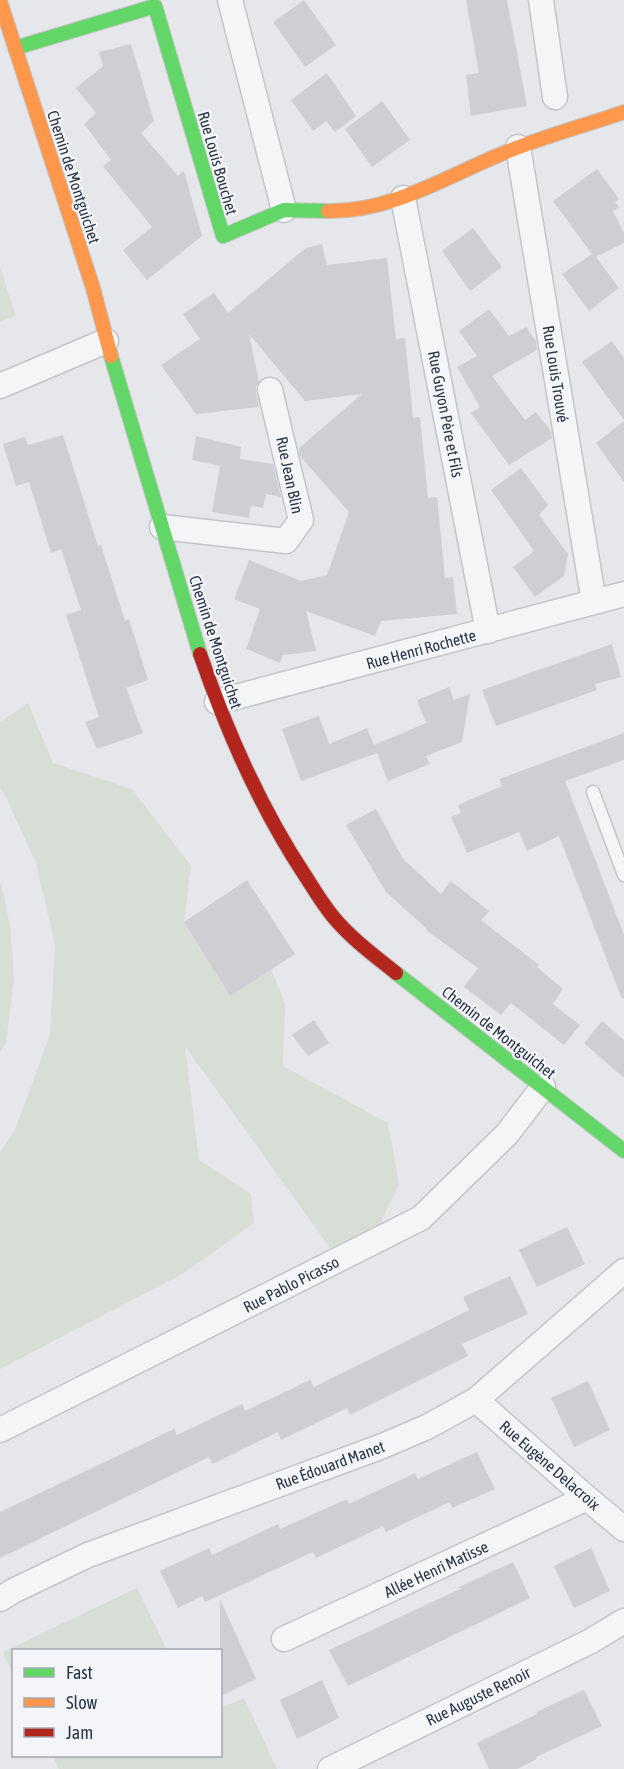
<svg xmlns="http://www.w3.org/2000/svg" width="624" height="1769" font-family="'Asap Condensed',sans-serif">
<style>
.green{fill:#d6ded5}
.building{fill:#cdcfd3}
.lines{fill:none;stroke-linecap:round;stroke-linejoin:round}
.lane-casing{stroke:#c3c5c8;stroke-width:15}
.street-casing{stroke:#c3c5c8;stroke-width:27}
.fast-casing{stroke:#c3c5c8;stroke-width:16}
.slow-casing{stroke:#c3c5c8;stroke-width:16}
.jam-casing{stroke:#c3c5c8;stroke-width:16}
.lane{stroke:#f4f5f6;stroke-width:12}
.street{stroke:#f4f5f6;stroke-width:24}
.fast{stroke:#63d668;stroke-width:14}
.slow{stroke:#ff974d;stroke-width:14}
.jam{stroke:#b3261e;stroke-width:14}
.labels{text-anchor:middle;stroke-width:4.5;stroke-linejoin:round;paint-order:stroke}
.street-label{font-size:16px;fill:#2a3545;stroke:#f3f5f9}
</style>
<rect width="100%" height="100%" fill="#e5e7ea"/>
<!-- green -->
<path class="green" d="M0,267L16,316L0,321Z
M28,703L53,763L132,789L191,866L184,922L229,995L271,969L285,1003L283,1066L388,1123L399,1184L380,1224L330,1248L185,1046L199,1160L251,1194L254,1223L184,1273L0,1369V1152L14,1132L50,1035L55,945L36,863L4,793L0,788V722Z
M0,880L10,924L14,979L6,1042L0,1053Z
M137,1588L167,1650H14L13,1674L3,1652Z
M244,1698L277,1769H59L53,1756H220L221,1708Z"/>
<!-- building -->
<path class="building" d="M304,0L336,45L305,67L273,22Z
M466,0H507L527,106L471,116L466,75L479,73Z
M131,44L154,121L141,133L178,176L184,171L202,236L147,280L123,250L152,227L103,166L111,160L84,124L96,113L76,88L103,66L99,52Z
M327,73L356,116L335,132L326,121L313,131L291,100Z
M382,101L410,140L372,167L345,129Z
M597,169L619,199L615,202L619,207L613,211L624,233V243L596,257L619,288L589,311L562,274L592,254L553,201Z
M473,228L502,267L470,291L442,251Z
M322,244L327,265L387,258L396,339L405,338L413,418L420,417L428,498L437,497L445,578L453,577L457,614L381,621L375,636L306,611L316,651L283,655L280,663L246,649L260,609L234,599L249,560L301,581L327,575L349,512L300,456L299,448L362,394L305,401L249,334L259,382L256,387V393L259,407L196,414L161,365L200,339L183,314L214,293L228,313L306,248Z
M489,309L509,336L526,327L536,341L537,350L492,376L525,420L536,412L551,431L552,438L509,465L471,413L480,407L457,367L477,356L459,331Z
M612,341L624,358V420L582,362Z
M624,421V482L596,443Z
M63,435L98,546L101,545L125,621L129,619L148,680L126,688L143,733L97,749L85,722L99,717L66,615L81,610L61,549L51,553L29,482L16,486L3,444L25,437L28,445Z
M196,436L241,447L240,459L273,464L281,497L266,494L263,508L251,506L249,518L212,512L220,466L192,460Z
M521,468L548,505L539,515L568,554L564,576L535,597L513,567L534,551L491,490Z
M612,644L621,677L595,684L597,690L496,726L482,690Z
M449,687L454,700L470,694L462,742L426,756L430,764L388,781L377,753L301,781L282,729L319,716L329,744L367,728L375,748L374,745L426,723L417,700Z
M624,733V760L565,781L624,935V998L622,999L559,836L527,851L519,832L467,853L451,817L461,813L458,805L502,786L499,779Z
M376,809L403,859L441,894L451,881L489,911L481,920L539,965L537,967L563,989L553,1004L580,1025L564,1045L511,1003L501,1015L464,987L478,968L426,930L427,929L386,892L346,825Z
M247,880L295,954L230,996L184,922Z
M314,1020L329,1043L308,1056L292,1035Z
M602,1021L624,1040V1078L584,1043Z
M567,1227L585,1264L537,1287L519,1250Z
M510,1276L528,1314L462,1344L468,1356L350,1415L347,1408L281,1440L278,1432L212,1464L209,1457L0,1558V1512L174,1429L177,1435L242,1404L245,1411L310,1380L314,1387L469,1310L463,1297Z
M588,1381L610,1430L574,1447L551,1398Z
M477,1452L495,1489L452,1508L450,1502L386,1532L383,1526L316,1558L313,1552L205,1602L202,1596L178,1608L160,1571L209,1548L212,1555L278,1524L280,1529L347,1499L349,1504L415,1473L418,1479Z
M591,1548L610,1591L574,1608L554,1566Z
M513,1562L530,1598L348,1686L329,1650L460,1589L459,1587Z
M220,1599L256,1679L220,1696Z
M322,1680L339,1718L297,1739L280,1700Z
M584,1690L602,1726L536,1757L537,1759L517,1769H489L477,1743L537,1714L536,1712Z"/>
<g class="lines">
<defs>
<path id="lane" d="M593,792L624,875"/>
<path id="street" d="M230,0L284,210
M541,0L555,97
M518,147L594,602
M403,198L488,631
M0,386L106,341
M162,527L286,541L301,520L270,390
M217,702L624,594
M476,1400L587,1498L624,1529
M0,1430L421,1218L507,1134L543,1087
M0,1599L13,1591L88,1555L380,1447L427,1427L476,1400L624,1271
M284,1639L587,1498
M330,1769L591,1641L624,1621"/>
<path id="fast" d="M15,48L155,6L223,236L284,210L328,211
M111,356L200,654
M396,973L624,1151"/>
<path id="slow" d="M0,1L93,288L111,356
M328,211C397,212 456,170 519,147C553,134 589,124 624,112"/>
<path id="jam" d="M200,654C227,732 260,808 306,877C315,891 324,906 335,919C353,940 375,956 396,973"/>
</defs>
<!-- lane casing -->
<use href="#lane" class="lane-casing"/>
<!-- street casing -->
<use href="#street" class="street-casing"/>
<!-- fast casing -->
<use href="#fast" class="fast-casing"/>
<!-- slow casing -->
<use href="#slow" class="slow-casing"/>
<!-- jam casing -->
<use href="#jam" class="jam-casing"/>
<!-- lane -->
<use href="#lane" class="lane"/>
<!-- street -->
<use href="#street" class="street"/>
<!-- fast -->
<use href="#fast" class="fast"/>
<!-- slow -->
<use href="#slow" class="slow"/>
<!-- jam -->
<use href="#jam" class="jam"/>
</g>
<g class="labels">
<!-- street labels -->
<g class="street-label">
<text transform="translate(218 163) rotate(74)" y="6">Rue Louis Bouchet</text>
<text transform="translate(74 177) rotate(72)" y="6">Chemin de Montguichet</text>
<text transform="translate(556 374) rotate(81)" y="6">Rue Louis Trouvé</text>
<text transform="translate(446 414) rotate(79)" y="6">Rue Guyon Père et Fils</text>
<text transform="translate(290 475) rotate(78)" y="6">Rue Jean Blin</text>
<text transform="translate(216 642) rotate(72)" y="6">Chemin de Montguichet</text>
<text transform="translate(421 649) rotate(-15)" y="6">Rue Henri Rochette</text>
<text transform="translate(499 1032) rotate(38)" y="6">Chemin de Montguichet</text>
<text transform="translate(291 1284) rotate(-27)" y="6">Rue Pablo Picasso</text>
<text transform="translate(330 1465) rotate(-20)" y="6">Rue Édouard Manet</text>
<text transform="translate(550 1465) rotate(41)" y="6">Rue Eugène Delacroix</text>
<text transform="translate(436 1569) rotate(-25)" y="6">Allée Henri Matisse</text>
<text transform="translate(478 1696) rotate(-26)" y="6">Rue Auguste Renoir</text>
</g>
</g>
<!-- legend -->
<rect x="12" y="1649" width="210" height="108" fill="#f3f5f9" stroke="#a3a8b1" stroke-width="1.5"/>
<rect x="24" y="1668" width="30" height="9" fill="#63d668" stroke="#a3a8b1" stroke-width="1.5"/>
<text x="66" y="1679" font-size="18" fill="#2a3545">Fast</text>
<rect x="24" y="1698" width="30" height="9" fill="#ff974d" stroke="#a3a8b1" stroke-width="1.5"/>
<text x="66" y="1709" font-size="18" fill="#2a3545">Slow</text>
<rect x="24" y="1728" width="30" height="9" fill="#b3261e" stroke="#a3a8b1" stroke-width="1.5"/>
<text x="66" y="1739" font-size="18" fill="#2a3545">Jam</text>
</svg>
